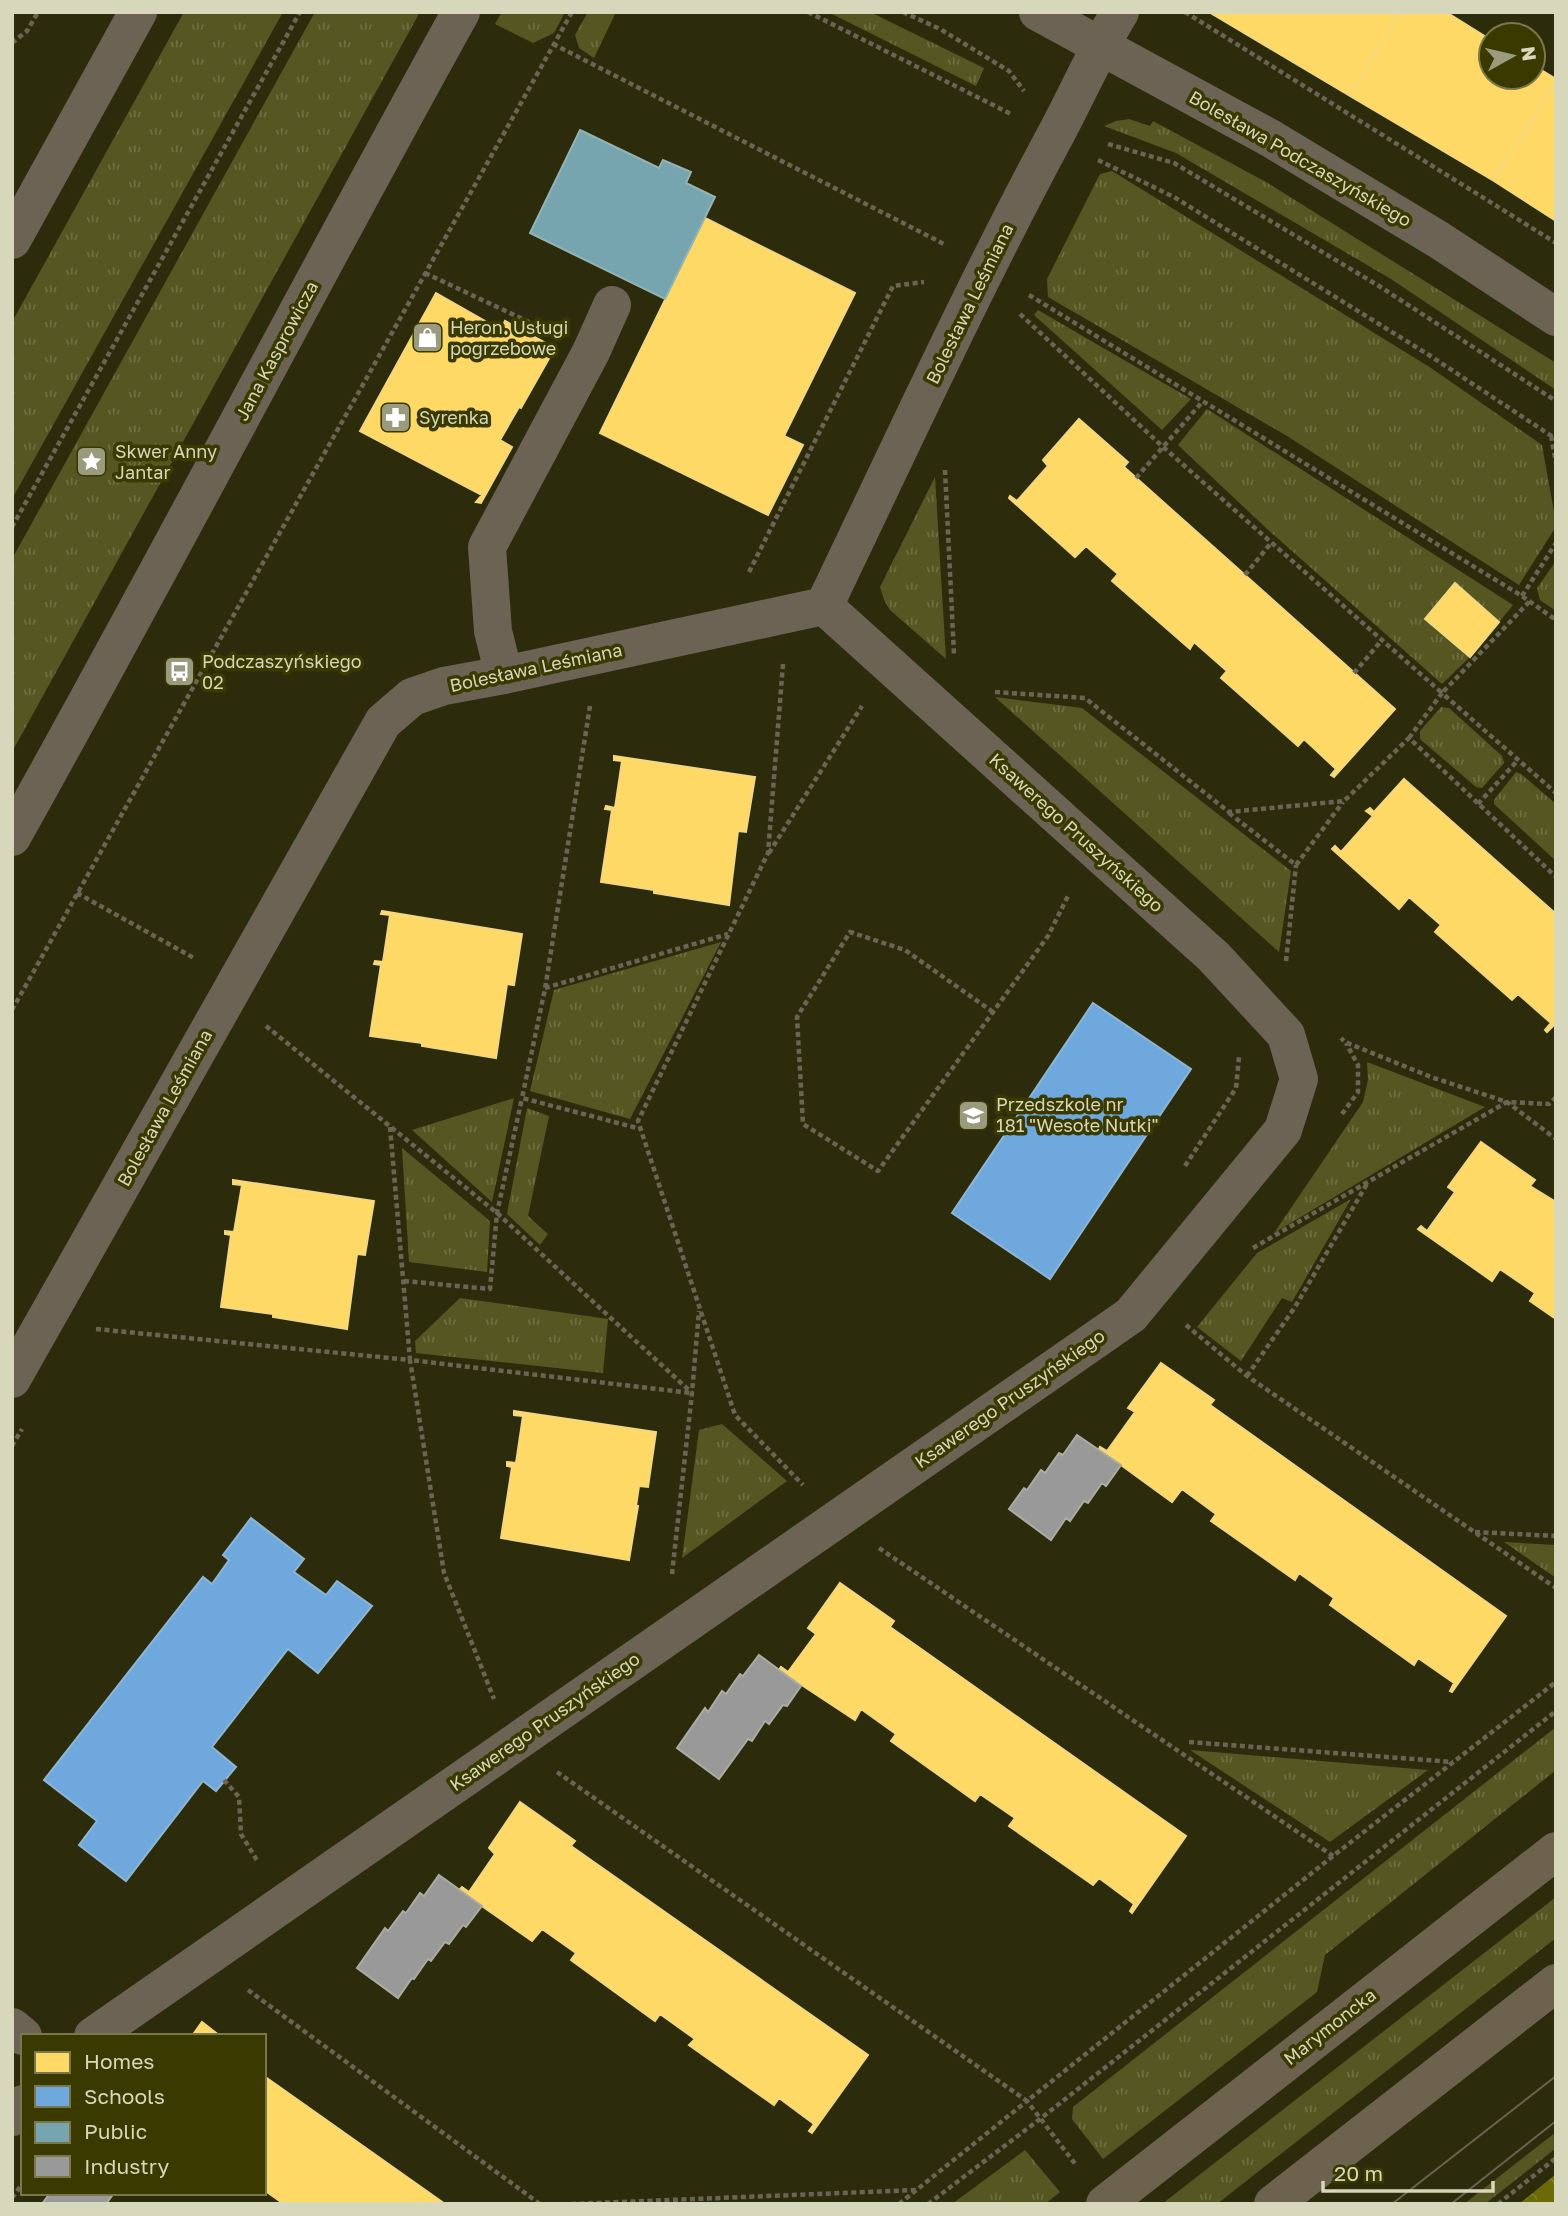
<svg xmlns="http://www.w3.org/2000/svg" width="1568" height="2216" font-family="'Golos Text',sans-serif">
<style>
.grass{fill:url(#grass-tufts)}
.forest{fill:url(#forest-crowns)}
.homes{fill:#ffd966;stroke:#f3d880;stroke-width:2}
.schools{fill:#6fa8dc;stroke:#8eb6d2;stroke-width:2}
.public{fill:#76a5af;stroke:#93b4b3;stroke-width:2}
.industry{fill:#999;stroke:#abaca3;stroke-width:2}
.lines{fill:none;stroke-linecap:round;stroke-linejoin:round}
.path{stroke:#6b6454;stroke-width:4.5;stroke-dasharray:5 3.5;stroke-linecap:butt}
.minor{stroke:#6d6354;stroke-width:38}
.major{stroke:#6c624e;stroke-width:38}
.tram{stroke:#686350;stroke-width:2}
.labels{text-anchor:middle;stroke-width:7;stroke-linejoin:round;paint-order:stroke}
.street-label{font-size:18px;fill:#d6d7bb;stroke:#393900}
.poi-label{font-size:18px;fill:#d6d7bb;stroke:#393900;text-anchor:start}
</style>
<defs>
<pattern id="grass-tufts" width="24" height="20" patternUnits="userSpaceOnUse" patternTransform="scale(1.75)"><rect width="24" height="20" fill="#565622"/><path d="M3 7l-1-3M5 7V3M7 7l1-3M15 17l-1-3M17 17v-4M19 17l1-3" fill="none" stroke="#6e6e40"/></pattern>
<pattern id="forest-crowns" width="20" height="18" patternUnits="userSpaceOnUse" patternTransform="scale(1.75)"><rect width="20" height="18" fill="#6a6a07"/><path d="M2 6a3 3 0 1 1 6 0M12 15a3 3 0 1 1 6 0" fill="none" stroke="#7f7f29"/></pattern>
</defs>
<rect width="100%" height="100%" fill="#2c2c0d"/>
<!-- grass -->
<path class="grass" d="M184,12H283L12,499V322Z
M315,12H420L12,752V559Z
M502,12H565L554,33L533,43L495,24Z
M588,12H616L594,58L579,48L575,35Z
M828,12H870L984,68L976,86Z
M1129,119L1150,126L1153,121L1266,182L1556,363V390L1391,279L1176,153L1104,126L1116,121Z
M1112,171L1431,368L1542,445L1554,512L1555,528L1519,585L1287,436L1048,297L1047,279L1100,174Z
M1038,310L1191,399L1162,430L1034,315Z
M1207,409L1513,605L1499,622L1454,584L1425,619L1470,657L1442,684L1265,527L1178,445Z
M935,477L946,659L890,610L884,600L880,587Z
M1556,561V611L1540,600L1537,588Z
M995,697L1082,708L1291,871L1279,952Z
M1441,707L1449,708L1502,756L1504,763L1482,788L1476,787L1420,739V731Z
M1516,772L1521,774L1556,804V861L1494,804V800Z
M721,942L630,1119L530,1091L554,990Z
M1367,1062L1485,1107L1274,1233L1363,1102L1368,1080Z
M514,1098L492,1202L412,1130Z
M527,1108L549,1116L528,1216L548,1234L540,1245L507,1214Z
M402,1148L490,1221L487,1272L409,1262Z
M1351,1199L1292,1302L1282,1298L1241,1361L1197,1327L1257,1253Z
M460,1298L608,1319L603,1373L416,1353L415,1341Z
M722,1424L787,1481L682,1558L699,1430Z
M1504,1542L1556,1545V1578Z
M1556,1727V1770L1325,1955L1317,1992L1103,2159L1072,2119L1073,2107Z
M1190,1750L1428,1770L1330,1842Z
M1556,1897V1938L1217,2204H1162Z
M1556,2132V2148L1485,2204H1464Z
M1025,2150L1060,2192L1045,2204H952Z"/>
<!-- forest -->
<path class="forest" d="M1556,2174V2204H1519Z"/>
<!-- homes -->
<path class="homes" d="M1209,12H1400L1350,96Z
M1400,12H1446L1491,40V77H1533V65L1556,79V83L1494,181L1350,96Z
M1556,83V221L1494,181Z
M705,218L855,293L784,436L803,445L768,515L600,433Z
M436,293L501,330L505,321L555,348L521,408L519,407L500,440L512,447L481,503L476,502L482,495L360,431Z
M1079,419L1128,462L1124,467L1395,709L1334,777L1331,775L1336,769L1304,739L1298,746L1221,678L1227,671L1194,642L1190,649L1112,581L1118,574L1086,546L1075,557L1009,498L1010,496L1017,501L1048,466L1043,460Z
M1455,583L1499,622L1470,657L1425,619Z
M614,756L755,777L746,832L738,831L729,905L654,893V890L601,882L612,810L605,809L606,806L615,808L622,761L614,760Z
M1404,779L1556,914V1023L1547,1032L1545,1030L1551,1023L1518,994L1512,1000L1435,932L1441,925L1409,897L1399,909L1332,849L1335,846L1341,852L1373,816L1366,811L1370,808L1374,812Z
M382,911L522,934L514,985L507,984L496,1058L422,1046V1043L370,1036L381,965L374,964L375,961L383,962L390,915L381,914Z
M1481,1142L1535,1180L1530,1186L1556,1202V1319L1530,1301L1535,1293L1500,1269L1492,1281L1418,1229L1421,1226L1427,1231L1455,1192L1448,1187Z
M233,1180L374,1201L365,1255L357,1254L347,1329L273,1317V1314L221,1307L231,1235L225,1234V1231L234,1232L242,1185L233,1184Z
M1161,1363L1214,1400L1210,1405L1506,1616L1452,1692L1450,1691L1454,1683L1418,1658L1414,1665L1330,1605L1334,1598L1299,1573L1295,1580L1211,1521L1216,1514L1182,1489L1172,1502L1099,1449L1100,1447L1107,1451L1135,1412L1128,1408Z
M514,1411L656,1432L648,1487L639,1486L636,1506H638L629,1560L501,1538L512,1467L507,1466V1462L516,1463L523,1416L514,1415Z
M840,1583L894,1621L890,1627L1186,1836L1132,1913L1130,1911L1134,1904L1099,1878L1093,1885L1009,1826L1015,1818L980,1794L975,1801L891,1741L896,1734L861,1709L855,1720L779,1670L781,1667L788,1672L816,1634L808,1628Z
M520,1802L575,1841L571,1846L868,2055L812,2133L809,2131L814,2124L779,2098L774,2105L689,2045L695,2039L660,2014L655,2021L571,1960L576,1953L542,1929L532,1941L459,1890L462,1887L469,1892L495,1854L489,1848Z
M202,2022L220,2036H192Z
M264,2076L445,2204H284L264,2190Z"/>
<!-- schools -->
<path class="schools" d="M1093,1003L1191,1069L1050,1279L952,1213Z
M251,1518L304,1559L294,1572L326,1595L337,1581L372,1606L318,1673L288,1649L212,1747L236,1767L216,1791L203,1781L126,1881L79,1845L97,1821L44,1780L203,1577L212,1584L229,1560L223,1555Z"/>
<!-- public -->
<path class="public" d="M580,130L659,168L663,160L691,172L686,183L715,197L665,299L530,233Z"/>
<!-- industry -->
<path class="industry" d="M1077,1435L1121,1465L1106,1486L1102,1483L1088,1503L1084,1501L1070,1521L1066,1518L1051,1540L1009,1509L1024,1488L1027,1490L1041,1470L1045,1473L1059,1453L1063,1455Z
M759,1655L801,1686L787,1706L783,1705L769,1724L765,1721L752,1741L748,1739L719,1779L677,1748L705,1708L708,1712L722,1691L726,1694L740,1674L743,1676Z
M439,1875L482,1906L466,1927L463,1925L449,1944L445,1942L431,1961L428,1959L414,1979L412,1978L398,1998L357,1968L385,1928L388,1931L403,1911L406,1913L420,1893L424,1896Z
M50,2193H114L106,2204H42Z"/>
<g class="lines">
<!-- path -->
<path class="path" d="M808,12L1011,114
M903,12L940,29L1009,71L1024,91
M1185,12L1556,243
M12,43L27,31L38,12
M553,44L944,244
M1108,144L1174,163L1379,286L1556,401
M1098,160L1174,197L1429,355L1556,439
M425,273L548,331
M1029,295L1522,596L1556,620
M1020,314L1162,446L1442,693L1530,601
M1551,436L1556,463
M945,470L954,654
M1136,478L1203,401
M12,527L300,12
M749,572L893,286L924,282
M1245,575L1271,543
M1522,596L1556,543
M783,664L768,853L638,1121L735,1415L803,1485
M1354,673L1382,640
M995,692L1085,698L1229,812L1344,801L1409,738L1556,877
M590,706L545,989L522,1098L641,1129
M1409,738L1442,693L1556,793
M1478,804L1518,760
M1229,813L1296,865L1343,802
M769,853L862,706
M77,893L194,958
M1286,961L1296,865
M545,988L728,934
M12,1010L572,12
M993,1012L905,950L850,932L797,1017L803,1124L878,1171L1048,936L1069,894
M266,1026L497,1213L692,1393
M1556,1097L1549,1104L1507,1102L1556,1139
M1342,1114L1358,1092V1065L1346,1043
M390,1127L410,1360L691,1393
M1185,1166L1236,1088L1239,1057
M1253,1248L1507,1102L1431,1077L1345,1042L1341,1038
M404,1281L490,1289L497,1213L522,1098
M1186,1325L1247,1376L1556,1588
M96,1329L410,1360L444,1573L494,1699
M1247,1376L1295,1307L1368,1182
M12,1446L22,1429
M1475,1532L1556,1536
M879,1548L1333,1856
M672,1574L692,1393L699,1311
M1189,1742L1453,1762
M557,1772L1027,2101L1333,1856L1556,1682
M224,1780L239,1797L241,1834L258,1862
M248,1990L540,2204
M12,2198L23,2183
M571,2204L916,2190
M899,2204L1027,2101L1076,2165
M928,2204L1040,2119L1556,1711
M1498,2204L1556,2158"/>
<!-- minor -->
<path class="minor" d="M1038,12L1270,138L1439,240L1556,317
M12,240L138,12
M824,606C900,448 973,288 1056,134C1078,93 1096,51 1120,12
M504,675L493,631L487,547L591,352L612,305
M12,837C165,564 309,286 461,12
M12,1379L383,722L412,697L444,686L504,675L824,606
M12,2027L23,2036
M93,2036L1131,1315L1283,1130L1299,1079L1286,1035L1214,957L824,606
M12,2117L23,2104"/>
<!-- major -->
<path class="major" d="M1105,2204L1556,1851
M1273,2204L1556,1983"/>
<!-- tram -->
<path class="tram" d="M1392,2204L1556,2076
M1451,2204L1556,2121"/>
</g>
<!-- icons -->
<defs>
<symbol id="shop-square" viewBox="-11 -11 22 22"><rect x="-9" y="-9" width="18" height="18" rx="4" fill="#9a9b7e" stroke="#393900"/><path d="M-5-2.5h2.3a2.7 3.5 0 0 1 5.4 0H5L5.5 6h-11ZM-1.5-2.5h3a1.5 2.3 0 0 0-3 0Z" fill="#fff"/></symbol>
<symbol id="pharmacy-square" viewBox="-11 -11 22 22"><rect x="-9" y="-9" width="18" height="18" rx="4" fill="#9a9b7e" stroke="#393900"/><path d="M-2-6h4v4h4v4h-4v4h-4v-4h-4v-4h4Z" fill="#fff"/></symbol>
<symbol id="sight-square" viewBox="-11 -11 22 22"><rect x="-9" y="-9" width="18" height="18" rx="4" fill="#9a9b7e" stroke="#393900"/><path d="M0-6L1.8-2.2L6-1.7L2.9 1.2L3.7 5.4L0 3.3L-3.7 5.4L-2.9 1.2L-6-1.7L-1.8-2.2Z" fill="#fff"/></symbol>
<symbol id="bus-square" viewBox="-11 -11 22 22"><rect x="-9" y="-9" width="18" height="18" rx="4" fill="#9a9b7e" stroke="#393900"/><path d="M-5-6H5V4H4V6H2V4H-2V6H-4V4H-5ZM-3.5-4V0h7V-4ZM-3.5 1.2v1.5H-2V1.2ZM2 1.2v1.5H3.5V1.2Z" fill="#fff"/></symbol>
<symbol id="school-square" viewBox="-11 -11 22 22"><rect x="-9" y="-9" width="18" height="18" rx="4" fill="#9a9b7e" stroke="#393900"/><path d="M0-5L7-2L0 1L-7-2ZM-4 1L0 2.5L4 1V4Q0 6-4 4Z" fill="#fff"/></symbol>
</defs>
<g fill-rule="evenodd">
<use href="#shop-square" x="410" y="320" width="35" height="35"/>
<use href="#pharmacy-square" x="378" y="400" width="35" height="35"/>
<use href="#sight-square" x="74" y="444" width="35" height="35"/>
<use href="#bus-square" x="162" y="654" width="35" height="35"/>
<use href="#school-square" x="956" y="1098" width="35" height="35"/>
</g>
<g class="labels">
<!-- street labels -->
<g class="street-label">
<text transform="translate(1300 159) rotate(30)" y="6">Bolesława Podczaszyńskiego</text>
<text transform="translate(970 304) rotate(-64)" y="6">Bolesława Leśmiana</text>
<text transform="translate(277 351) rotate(-62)" y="6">Jana Kasprowicza</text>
<text transform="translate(536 668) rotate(-12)" y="6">Bolesława Leśmiana</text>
<text transform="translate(1076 833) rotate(42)" y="6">Ksawerego Pruszyńskiego</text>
<text transform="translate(165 1108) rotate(-61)" y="6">Bolesława Leśmiana</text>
<text transform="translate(1010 1399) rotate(-35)" y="6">Ksawerego Pruszyńskiego</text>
<text transform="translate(545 1722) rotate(-35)" y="6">Ksawerego Pruszyńskiego</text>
<text transform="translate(1330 2027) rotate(-38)" y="6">Marymoncka</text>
</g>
<!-- poi labels -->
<g class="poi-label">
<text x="450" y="334">Heron. Usługi<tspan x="450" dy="21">pogrzebowe</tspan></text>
<text x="419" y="424">Syrenka</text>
<text x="115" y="458">Skwer Anny<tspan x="115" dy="21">Jantar</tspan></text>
<text x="202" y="668">Podczaszyńskiego<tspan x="202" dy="21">02</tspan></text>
<text x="996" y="1111">Przedszkole nr<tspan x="996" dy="21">181 "Wesołe Nutki"</tspan></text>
</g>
</g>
<!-- border -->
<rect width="1568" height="2216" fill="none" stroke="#d6d7bb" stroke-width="28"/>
<!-- legend -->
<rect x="21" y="2034" width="245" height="161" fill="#393900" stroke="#78784b" stroke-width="2"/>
<rect x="35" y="2052" width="35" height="21" fill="#ffd966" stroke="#78784b" stroke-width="2"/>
<text x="84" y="2069" font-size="21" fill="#d6d7bb">Homes</text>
<rect x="35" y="2086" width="35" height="21" fill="#6fa8dc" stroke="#78784b" stroke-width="2"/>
<text x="84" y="2104" font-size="21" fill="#d6d7bb">Schools</text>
<rect x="35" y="2122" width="35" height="21" fill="#76a5af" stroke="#78784b" stroke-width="2"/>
<text x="84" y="2139" font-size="21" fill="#d6d7bb">Public</text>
<rect x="35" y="2156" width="35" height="21" fill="#999999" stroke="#78784b" stroke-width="2"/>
<text x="84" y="2174" font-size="21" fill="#d6d7bb">Industry</text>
<!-- north arrow -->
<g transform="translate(1512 56) rotate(82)"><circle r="33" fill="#393900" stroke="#78784b" stroke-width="2"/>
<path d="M0-5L12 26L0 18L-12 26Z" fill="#9a9b7e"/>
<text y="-10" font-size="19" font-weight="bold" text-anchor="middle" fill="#d6d7bb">N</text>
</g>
<!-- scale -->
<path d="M1323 2181v10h170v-10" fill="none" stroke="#d6d7bb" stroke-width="3.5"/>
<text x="1334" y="2181" font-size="21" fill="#d6d7bb" stroke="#393900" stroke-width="5" paint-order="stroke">20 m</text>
</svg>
